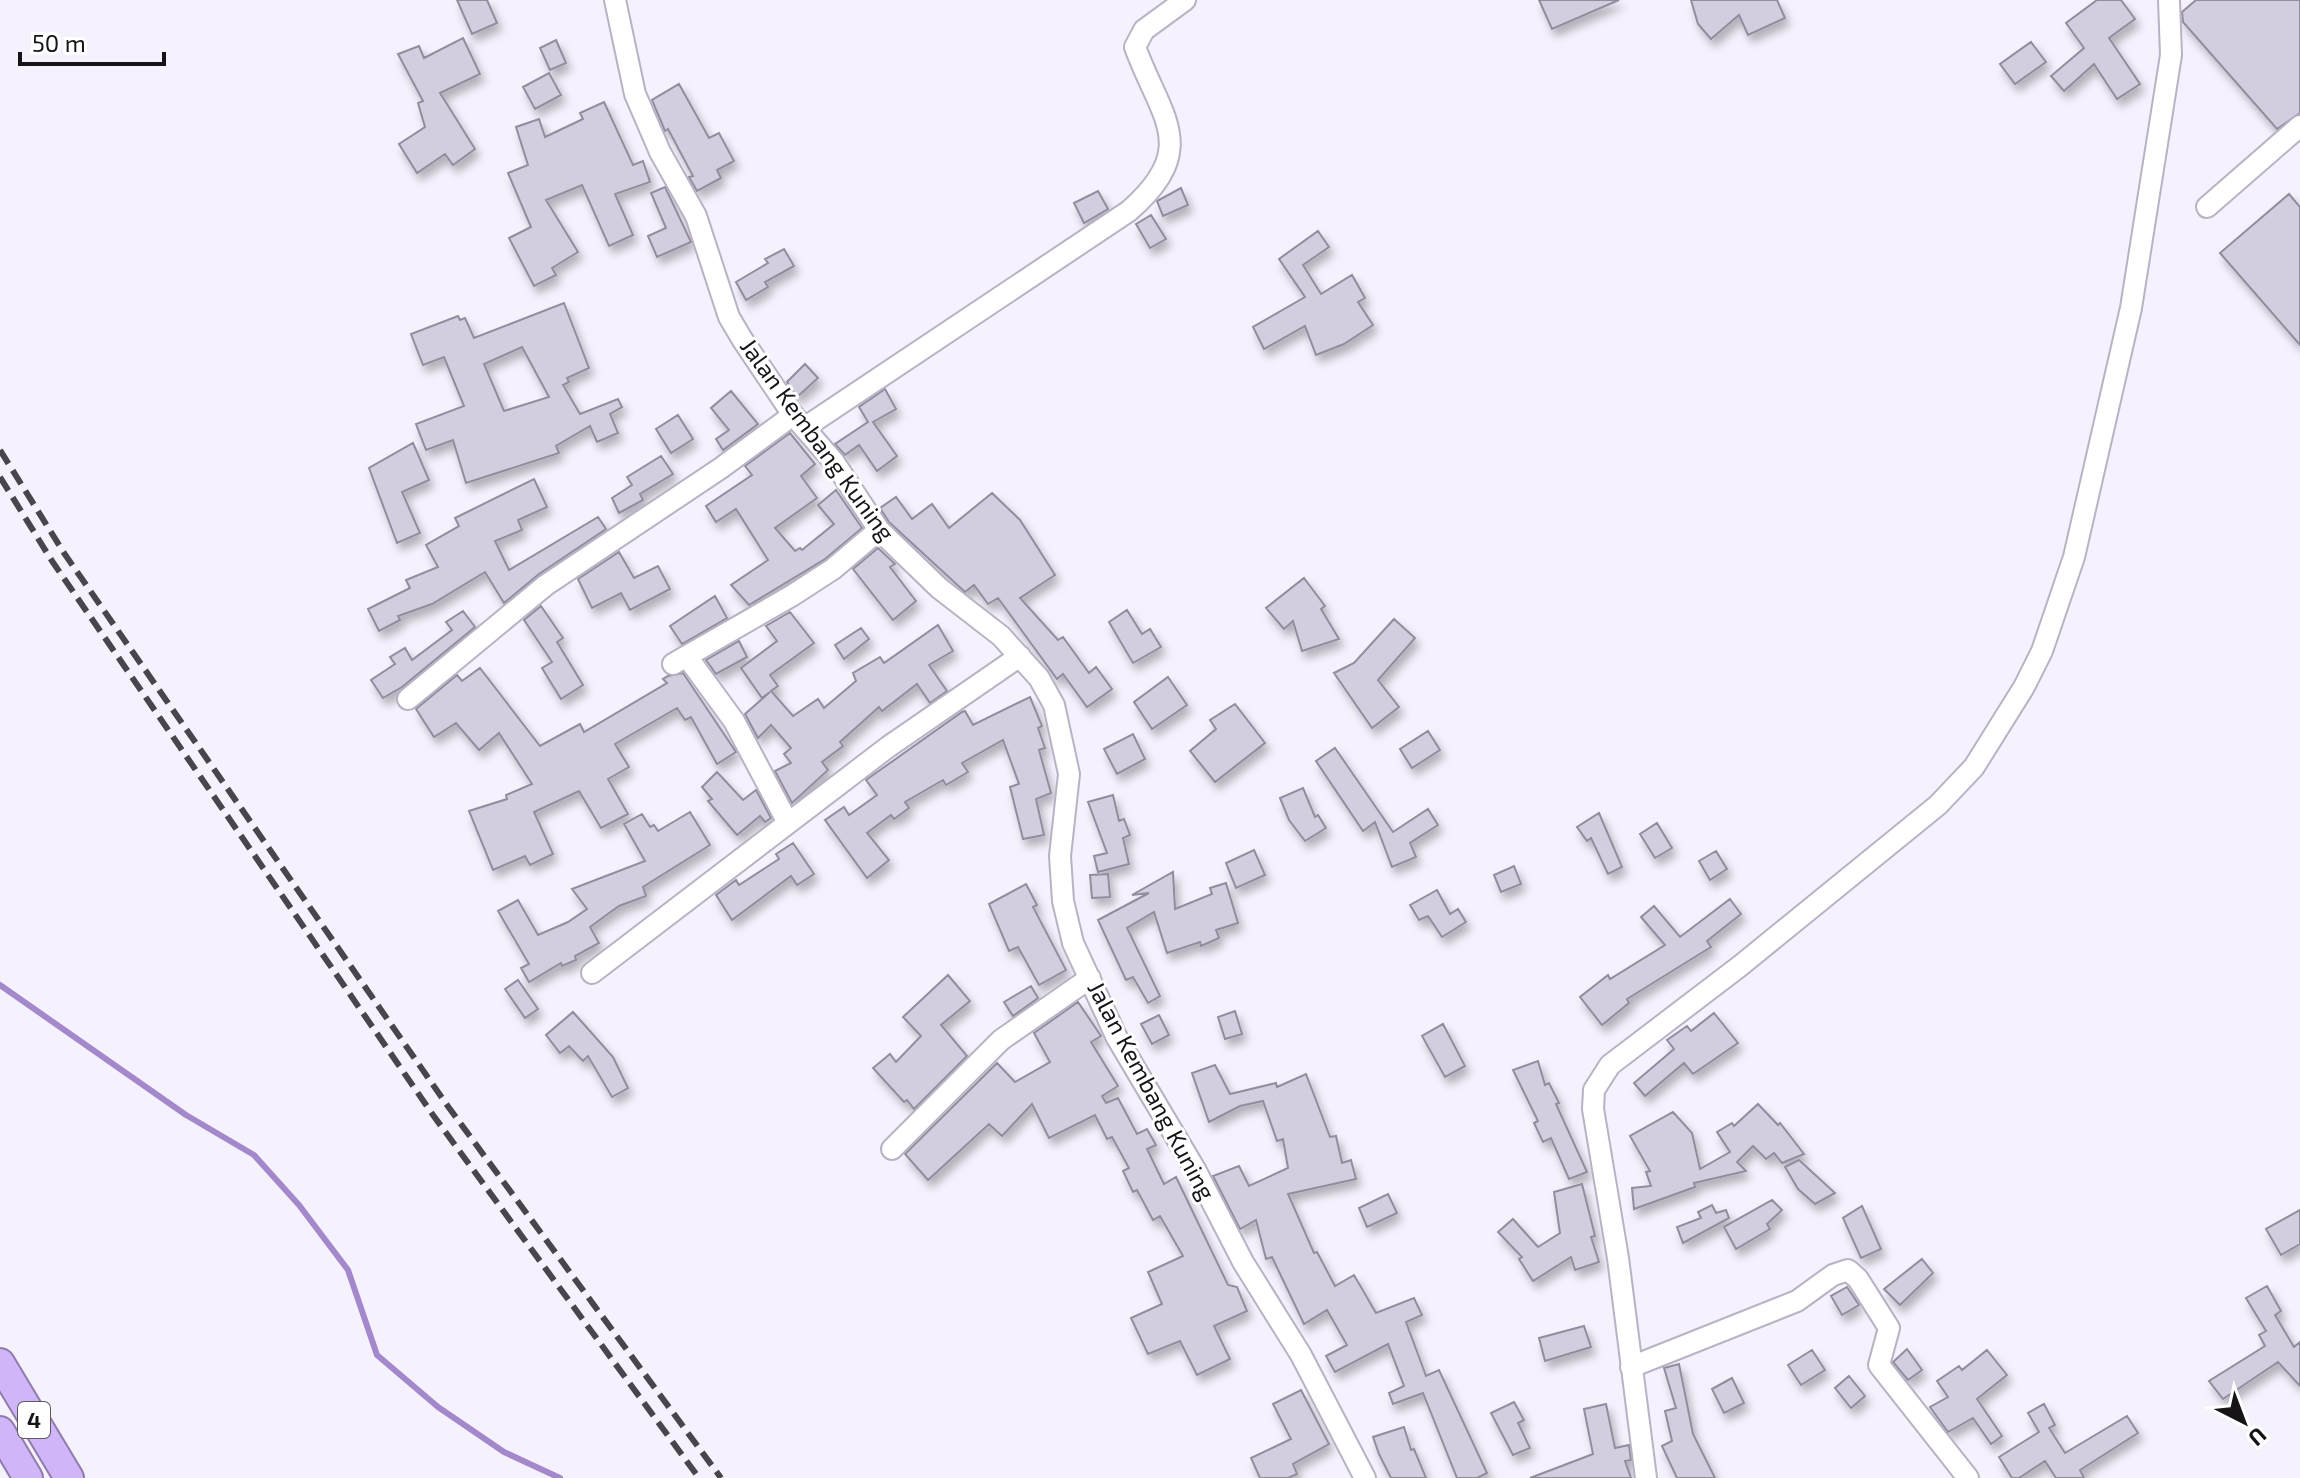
<svg xmlns="http://www.w3.org/2000/svg" width="2300" height="1478" font-family="'Exo 2',sans-serif">
<style>
.lines{fill:none;stroke-linecap:round;stroke-linejoin:round}
.stream{stroke:#a488cc;stroke-width:6}
.building{fill:#d4cde0;stroke:#938c9e;stroke-width:2;fill-rule:evenodd;filter:url(#shadow)}
.minor-casing{stroke:#b9b2c4;stroke-width:24}
.highway-casing{stroke:#907cab;stroke-width:32}
.minor{stroke:#fff;stroke-width:20}
.highway{stroke:#d1b5f9;stroke-width:28}
.rail{stroke:#48454c;stroke-width:6;stroke-dasharray:16 8;stroke-linecap:butt}
.labels{text-anchor:middle;stroke-width:6;stroke-linejoin:round;paint-order:stroke}
.shield{fill:#fff;stroke:#5c5a5e;stroke-width:2}
.shield-label{font-size:22px;font-weight:bold;fill:#161319}
.street-label{font-size:24px;fill:#161319;stroke:#fff}
</style>
<defs>
<filter id="shadow"><feDropShadow dx="4" dy="7" stdDeviation="4" flood-color="#0004"/></filter>
</defs>
<rect width="100%" height="100%" fill="#f5f1fd"/>
<g class="lines">
<!-- stream -->
<path class="stream" d="M0,985L186,1115L254,1155L299,1205L348,1270L377,1355L438,1407L504,1452L560,1478"/>
</g>
<!-- building -->
<path class="building" d="M457,0H487L497,23L472,34Z
M1539,0H1619L1552,29Z
M1691,0H1777L1785,18L1748,35L1739,15L1711,39L1698,24Z
M2097,0H2121L2135,19L2109,38L2140,84L2117,99L2094,64L2064,91L2051,76L2084,48L2066,23Z
M2196,0H2300V113L2277,129L2183,22L2182,12Z
M463,38L480,74L440,93L475,149L453,165L445,154L417,173L399,144L425,127L418,103L423,101L398,54L419,46L424,58Z
M556,40L566,63L550,70L540,48Z
M2031,42L2046,62L2015,84L2000,64Z
M549,73L561,95L535,109L523,87Z
M679,84L709,138L719,133L734,161L717,170L721,178L697,191L689,177L693,176L668,129L665,131L652,100Z
M604,102L633,165L643,161L650,182L615,194L633,235L609,246L582,185L546,200L578,252L552,268L556,275L534,286L509,238L531,227L508,173L528,165L516,127L539,119L545,137L583,119L580,113Z
M665,187L691,242L657,257L648,236L666,228L651,193Z
M1181,188L1188,205L1163,216L1157,201Z
M1098,191L1108,209L1084,223L1074,203Z
M2289,194L2300,207V345L2220,253Z
M1151,215L1166,239L1150,248L1136,224Z
M1318,231L1329,247L1303,265L1321,294L1352,275L1365,298L1358,302L1373,325L1344,344L1316,355L1305,326L1264,349L1253,327L1305,297L1279,259Z
M784,249L794,266L765,282L768,287L746,300L736,282L768,263L765,259Z
M564,303L589,368L567,378L569,382L563,385L580,414L618,399L622,407L610,414L618,433L597,442L590,426L556,446L559,453L466,483L453,440L426,450L416,424L464,406L444,357L423,365L411,334L458,316L460,320L465,318L474,338ZM522,347L549,397L504,411L484,364Z
M805,364L818,378L797,397L787,382Z
M885,389L896,409L873,422L897,456L877,471L859,445L845,455L835,444L868,422L859,407Z
M731,391L758,424L723,450L716,439L729,430L711,408Z
M678,415L693,439L671,453L656,429Z
M790,433L815,464L801,476L817,498L775,528L795,551L800,548L802,550L834,524L818,505L836,490L862,528L825,559L749,605L731,585L768,560L736,509L716,522L706,506L752,475L745,466Z
M413,443L429,480L402,492L420,533L397,543L369,468Z
M661,456L673,474L640,494L643,500L619,513L612,498L632,485L627,477Z
M534,479L547,507L518,520L522,530L495,541L509,570L598,517L606,529L539,574L504,603L485,572L432,604L398,616L400,620L379,631L368,609L410,588L406,580L438,567L426,545L459,526L455,518Z
M992,493L1020,520L1055,575L1020,598L1058,640L1063,637L1089,673L1096,667L1112,689L1087,707L1063,674L1057,679L998,598L988,604L974,585L965,592L889,522L880,508L896,497L912,519L932,504L949,528Z
M878,548L895,564L890,567L916,601L893,620L853,569Z
M619,552L634,578L658,566L670,589L630,610L621,593L592,608L578,579Z
M1304,578L1325,606L1321,609L1339,639L1302,651L1293,621L1284,629L1266,608Z
M715,596L727,618L682,644L670,626Z
M541,606L563,638L557,642L583,685L561,699L542,668L552,662L524,620Z
M1127,610L1142,634L1150,629L1161,647L1133,663L1109,622Z
M463,611L475,627L402,687L383,698L371,680L395,664L390,657L405,648L412,660L452,630L446,622Z
M790,612L814,643L770,675L778,686L771,691L793,716L818,699L824,708L856,681L853,673L880,657L884,663L938,625L953,651L929,665L947,691L930,703L917,684L882,711L879,707L840,742L843,746L822,762L828,770L792,803L775,771L791,763L784,754L791,748L771,725L758,738L745,714L770,692L762,698L741,668L777,641L766,626Z
M1394,619L1415,638L1378,680L1399,707L1372,728L1334,673L1354,663Z
M861,628L869,639L844,659L835,645Z
M739,641L747,657L716,674L706,660Z
M480,668L540,746L580,724L584,732L667,683L663,679L668,676L683,673L736,752L717,764L691,717L685,720L677,708L615,744L629,767L608,779L628,814L601,828L579,791L534,812L553,854L530,865L525,856L493,870L469,811L507,799L506,795L532,784L499,733L479,750L456,723L434,737L416,709L457,675L462,681Z
M1168,677L1187,705L1152,729L1134,702Z
M1030,697L1042,726L1038,728L1045,748L1039,750L1051,793L1036,799L1044,835L1023,839L1010,787L1019,784L1003,740L962,763L968,772L946,785L943,780L905,802L909,808L894,819L891,815L867,833L889,860L867,878L825,820L844,807L849,815L877,795L866,780L962,712L965,711L973,725Z
M1235,704L1265,743L1215,782L1190,751L1216,729L1210,720Z
M1428,731L1440,750L1412,768L1400,749Z
M1133,734L1145,759L1117,774L1104,749Z
M1335,748L1393,832L1428,809L1438,825L1410,843L1416,857L1392,867L1375,822L1363,831L1316,761Z
M717,772L743,800L756,790L771,818L765,822L760,816L737,835L708,801L712,799L702,787Z
M1303,788L1315,817L1318,815L1326,828L1305,841L1289,820L1280,798Z
M1113,795L1119,821L1124,819L1130,835L1123,838L1129,864L1098,872L1094,856L1107,853L1088,802Z
M690,812L710,845L643,887L646,896L619,906L590,927L599,943L575,956L576,960L562,966L561,963L529,982L521,968L529,964L498,911L518,900L538,935L568,922L587,909L572,889L645,861L624,824L642,814L650,827L654,825L658,831Z
M1599,813L1622,867L1608,874L1591,838L1587,841L1577,827Z
M1657,823L1672,848L1655,858L1640,834Z
M793,843L814,874L797,885L791,876L732,920L716,895L736,880L739,885L779,859L776,854Z
M1254,850L1265,875L1236,888L1226,863Z
M1716,851L1727,869L1710,880L1699,861Z
M1514,866L1521,884L1501,892L1494,875Z
M1173,872L1175,909L1212,894L1210,888L1226,883L1238,923L1216,930L1219,938L1201,946L1200,942L1167,953L1154,912L1127,928L1160,996L1148,1003L1133,977L1126,980L1098,920L1149,893L1132,895Z
M1108,874L1110,897L1092,898L1090,875Z
M1026,884L1037,905L1033,907L1066,970L1039,985L1018,947L1009,951L989,904Z
M1437,890L1450,914L1458,909L1466,922L1442,937L1428,916L1419,920L1410,905Z
M1730,899L1741,914L1707,941L1711,947L1627,999L1629,1003L1602,1025L1580,997L1608,975L1610,979L1665,945L1641,917L1654,906L1680,937Z
M948,975L970,1001L941,1025L967,1056L914,1109L907,1100L904,1102L873,1068L890,1054L896,1062L921,1036L903,1017Z
M518,980L538,1009L525,1018L505,989Z
M1031,986L1038,998L1013,1016L1004,1002Z
M1078,1002L1101,1036L1091,1042L1118,1086L1102,1096L1106,1103L1118,1098L1137,1134L1147,1129L1156,1145L1147,1149L1164,1184L1176,1177L1228,1285L1237,1287L1247,1311L1214,1326L1230,1359L1197,1375L1180,1341L1148,1354L1131,1318L1162,1304L1148,1272L1183,1256L1160,1216L1153,1220L1137,1190L1133,1192L1123,1171L1129,1168L1112,1137L1107,1139L1095,1115L1049,1138L1032,1104L1002,1136L989,1124L928,1180L905,1154L997,1063L1015,1082L1050,1062L1034,1033Z
M1235,1011L1242,1034L1225,1039L1218,1017Z
M573,1012L613,1057L628,1088L612,1097L588,1056L583,1061L569,1046L560,1053L546,1035Z
M1714,1013L1738,1043L1693,1074L1684,1063L1645,1096L1634,1083L1674,1049L1667,1040L1687,1026L1691,1031Z
M1159,1015L1169,1035L1152,1044L1141,1024Z
M1443,1024L1465,1066L1445,1077L1422,1036Z
M1538,1061L1545,1085L1549,1083L1559,1103L1556,1104L1587,1172L1569,1179L1551,1138L1543,1142L1534,1123L1538,1121L1513,1070Z
M1215,1065L1230,1094L1276,1083L1277,1087L1306,1074L1330,1137L1336,1136L1342,1163L1351,1160L1356,1179L1288,1194L1314,1253L1317,1252L1335,1286L1354,1275L1376,1313L1414,1298L1422,1315L1406,1322L1426,1376L1439,1370L1487,1473L1477,1478H1457L1423,1393L1393,1404L1389,1393L1404,1386L1388,1344L1335,1372L1326,1356L1347,1345L1327,1310L1304,1324L1272,1257L1266,1259L1256,1220L1240,1229L1213,1176L1239,1166L1249,1186L1288,1168L1283,1139L1277,1141L1263,1101L1240,1106L1209,1122L1192,1073Z
M1758,1104L1778,1125L1780,1123L1804,1154L1782,1163L1774,1153L1766,1159L1753,1146L1737,1162L1746,1171L1694,1183L1695,1187L1634,1209L1632,1188L1651,1186L1646,1172L1650,1171L1630,1136L1673,1112L1692,1133L1700,1169L1730,1152L1717,1132L1732,1123L1734,1126Z
M1799,1160L1835,1193L1815,1204L1798,1189L1785,1167Z
M1582,1184L1595,1236L1591,1237L1599,1262L1575,1270L1571,1257L1533,1281L1519,1259L1522,1257L1498,1232L1513,1219L1538,1247L1560,1233L1554,1192Z
M1388,1194L1397,1213L1367,1227L1359,1208Z
M1772,1200L1782,1210L1767,1224L1770,1229L1736,1249L1724,1227Z
M1712,1205L1716,1213L1726,1210L1729,1218L1683,1243L1677,1227L1701,1218L1698,1212Z
M1862,1206L1881,1249L1861,1258L1843,1218Z
M2300,1210V1244L2281,1255L2266,1229Z
M1922,1259L1933,1273L1900,1305L1884,1289Z
M2267,1286L2281,1311L2275,1315L2294,1347L2300,1342V1386L2278,1362L2223,1399L2209,1381L2265,1346L2259,1335L2266,1331L2246,1298Z
M1847,1287L1859,1305L1842,1315L1831,1296Z
M1584,1326L1591,1347L1545,1361L1539,1338Z
M1907,1349L1922,1370L1908,1380L1893,1362Z
M1812,1350L1825,1370L1801,1385L1788,1365Z
M1987,1350L2007,1375L1977,1399L2002,1436L1991,1444L1973,1418L1948,1432L1930,1407L1948,1397L1937,1381L1959,1366L1962,1370Z
M1679,1364L1693,1434L1715,1478H1677L1662,1446L1672,1441L1665,1411L1676,1408L1664,1368Z
M1849,1376L1865,1396L1851,1408L1835,1388Z
M1732,1378L1744,1403L1724,1413L1712,1389Z
M1301,1390L1329,1444L1293,1464L1297,1474L1288,1478H1260L1251,1458L1291,1439L1273,1404Z
M1514,1402L1524,1420L1518,1423L1530,1448L1513,1455L1491,1413Z
M1606,1404L1615,1448L1629,1445L1631,1460L1625,1461L1631,1478H1530L1593,1454L1584,1409Z
M2044,1404L2055,1425L2049,1428L2065,1453L2127,1416L2138,1433L2080,1470L2084,1478H2056L2045,1461L2019,1478H2012L1999,1457L2039,1432L2028,1413Z
M1404,1427L1411,1450L1414,1449L1426,1478H1391L1379,1454L1373,1437Z"/>
<g class="lines">
<defs>
<path id="minor" d="M615,0L635,94L660,152L696,216L729,317L742,339L793,415L834,462L879,530L939,588L1001,636L1039,678L1054,705L1069,774L1060,856L1063,901L1073,943L1117,1038L1196,1171L1243,1262L1301,1355L1365,1478
M2207,207L2300,126
M804,428L1129,211C1201,148 1161,118 1135,47L1144,30L1185,0
M688,658L734,721L788,823
M673,664L793,595L833,569L879,530
M408,699L546,585L721,468L793,415
M592,973L888,747L1020,656
M892,1149L1001,1040L1090,978
M1631,1367L1797,1301L1833,1275L1848,1270L1858,1279L1889,1328L1879,1365L1968,1478
M1646,1478L1618,1258L1593,1109L1594,1090L1610,1065L1740,966L1938,805L1974,767L2024,687L2042,651L2074,557L2131,308L2171,55L2169,0"/>
<path id="highway" d="M0,1363L69,1478
M0,1431L28,1478"/>
</defs>
<!-- minor casing -->
<use href="#minor" class="minor-casing"/>
<!-- highway casing -->
<use href="#highway" class="highway-casing"/>
<!-- minor -->
<use href="#minor" class="minor"/>
<!-- highway -->
<use href="#highway" class="highway"/>
<!-- rail -->
<path class="rail" d="M0,450L64,553L447,1105L721,1478
M0,477L52,561L433,1115L699,1478"/>
</g>
<g class="labels">
<!-- shield labels -->
<rect class="shield" x="18" y="1402" width="32" height="36" rx="6"/>
<g class="shield-label">
<text x="34" y="1428">4</text>
</g>
<!-- street labels -->
<g class="street-label">
<text transform="translate(817 440) rotate(54)" y="8">Jalan Kembang Kuning</text>
<text transform="translate(1151 1091) rotate(62)" y="8">Jalan Kembang Kuning</text>
</g>
</g>
<!-- north arrow -->
<g transform="translate(2244 1422) rotate(138)" stroke="#ffffff" stroke-width="6" paint-order="stroke">
<path d="M0-6L14 30L0 20L-14 30Z" fill="#161319"/>
<text y="-12" font-size="22" font-weight="bold" text-anchor="middle" fill="#161319">U</text>
</g>
<!-- scale -->
<path d="M20 52v12h144v-12" fill="none" stroke="#161319" stroke-width="4"/>
<text x="32" y="52" font-size="24" fill="#161319" stroke="#ffffff" stroke-width="6" paint-order="stroke">50 m</text>
</svg>
